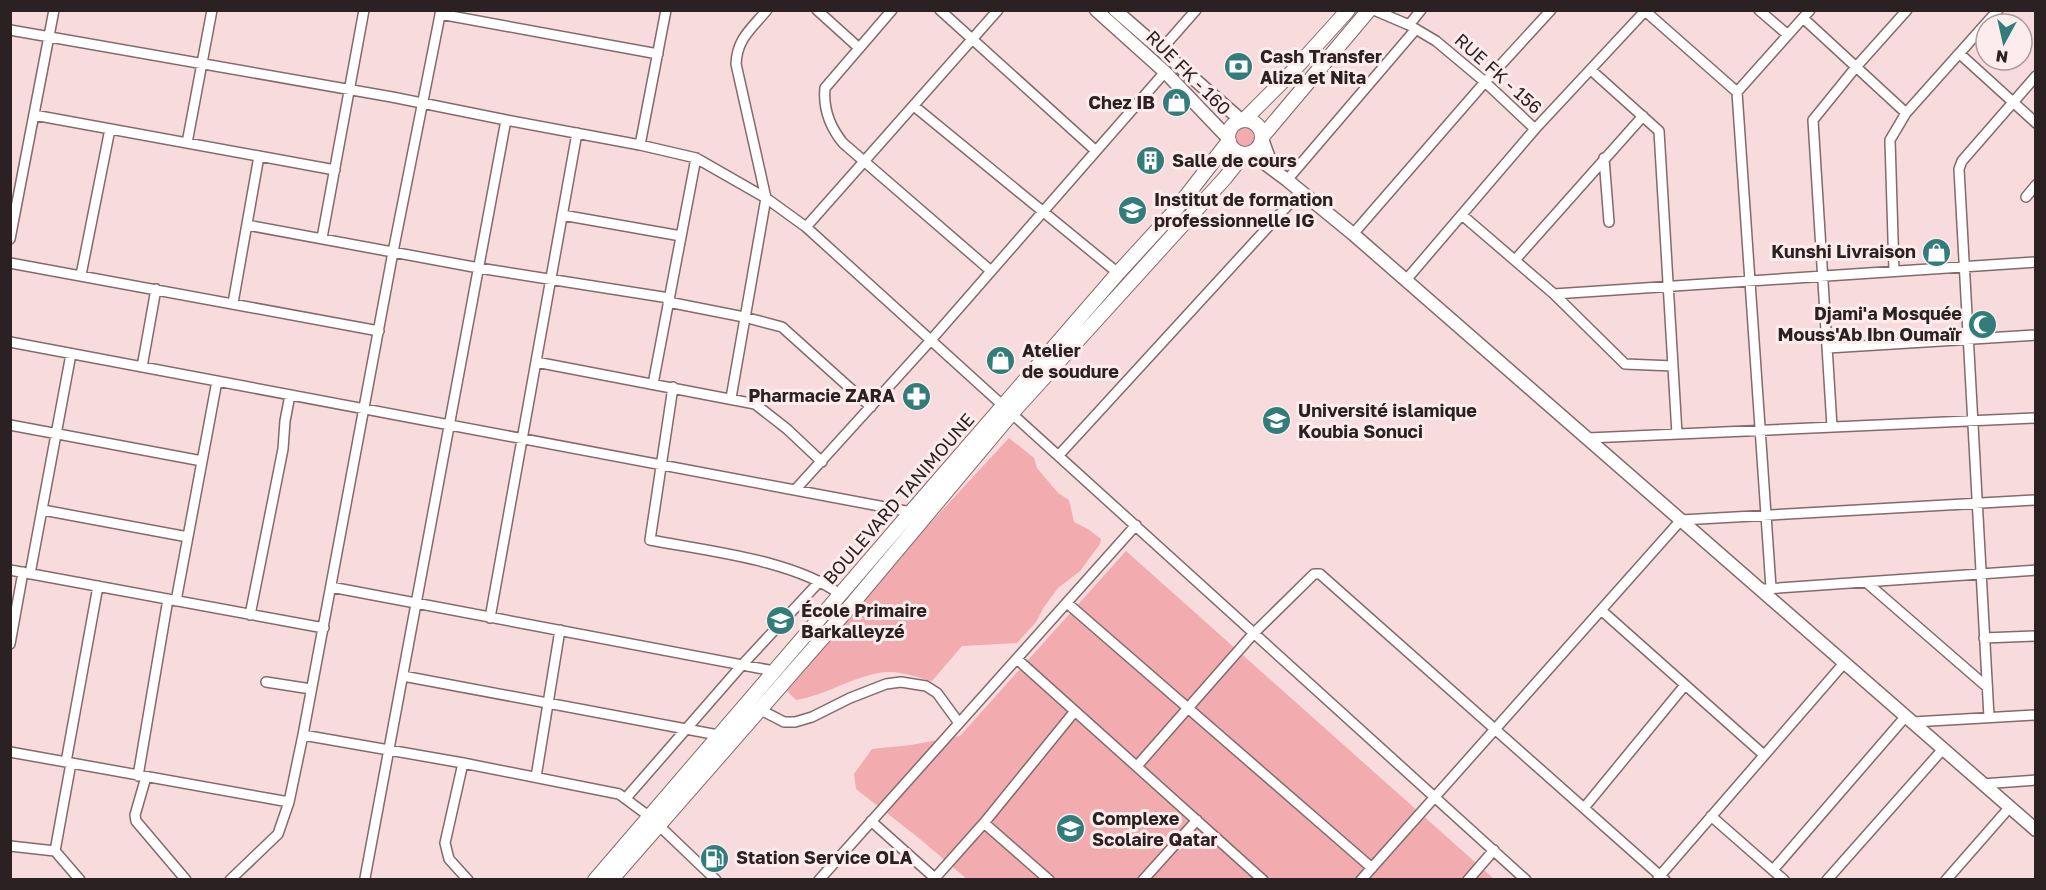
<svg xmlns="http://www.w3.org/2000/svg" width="2046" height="890" font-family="'Golos Text',sans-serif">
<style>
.green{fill:#f2abaf}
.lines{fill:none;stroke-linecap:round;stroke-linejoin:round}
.street-casing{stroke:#836a6b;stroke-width:12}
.secondary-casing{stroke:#836a6b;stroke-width:15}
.primary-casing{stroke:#836a6b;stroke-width:16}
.street{stroke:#fff;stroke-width:9}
.secondary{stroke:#fff;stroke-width:12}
.primary{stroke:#fff;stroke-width:14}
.labels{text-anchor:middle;stroke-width:6;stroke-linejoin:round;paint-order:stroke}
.poi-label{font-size:18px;font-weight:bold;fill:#2c2122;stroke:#fdecec;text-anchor:start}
.street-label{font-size:18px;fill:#2c2122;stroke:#fdecec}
</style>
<rect width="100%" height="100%" fill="#f8dbdc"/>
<!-- green -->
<path class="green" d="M1234 137a12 12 0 1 1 24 0a12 12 0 1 1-24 0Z
M1009,438L1034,458L1037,468L1058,493L1069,500L1074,522L1088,529L1101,539L1100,544L1080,571L1058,588L1044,607L1036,622L1017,643L962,646L932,681C916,677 903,671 886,672C855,675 827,695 796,700L787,691L922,532Z
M1126,551L1494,879H967L920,839L856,789L854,774L872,749L911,745L960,736Z"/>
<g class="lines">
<defs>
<path id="street" d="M817,10L859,48
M892,10L825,88C823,109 830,127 843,143L991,271
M940,10L1096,151
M1374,10L1409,25L1436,41L1485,82L1535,129
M1644,10L1737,92
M1759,10L1788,35
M440,14L658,54
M1803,18L1906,113
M1409,25L1421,10
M10,30L392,97L506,120L640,145L696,158L766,198L806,227L1526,880
M1160,51L1196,10
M1960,54L2036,123
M1591,70L1659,131L1677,434
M914,106L1118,273
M34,115L335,170
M187,143L212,10
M640,145L666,10
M1604,158L1609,222
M1287,180L1416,29
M2026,197L2036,185
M562,215L681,236
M1462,215L1554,294L1625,364L1673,366
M247,225L479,268L669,298
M806,227L998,10
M1353,234L1485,82L1551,10
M322,238L364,10
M10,239L54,10
M1515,260L1643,116
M10,263L379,331
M1894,271L1890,140L1906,113L1998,10
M81,275L110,129
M1406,280L1535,129L1645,11
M1554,294L2036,262
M668,302L744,317L782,327L871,407
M233,303L259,156
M10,342L911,512
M1828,348L2036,335
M536,362L755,404L787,429L822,462
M142,367L156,289
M653,384L696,158
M673,387L650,540C707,551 795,560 841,595
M731,398L766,198L736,64C737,39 751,29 767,10
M10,425L202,461
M1832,427L1813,120L1856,67L1907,10
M1588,438L2036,418
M1059,455L1301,191
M795,490L931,340L1165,72
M43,510L188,537
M10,570L324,628
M30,574L71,354
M1866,582L1987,687
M331,587L774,671
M1771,588L1737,92L1810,10
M1765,589L2036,570
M176,601L217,381
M1067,603L1372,868
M1601,610L1764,755
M250,615L283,449L285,421L290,395
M490,618L577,133
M1984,638L2036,636
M10,644L23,572
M1017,659L1263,880
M403,676L718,735
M266,682L311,689
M759,709L784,722H795L812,717L850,698L886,684L901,682L926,686L937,693L959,723
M1989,717L1959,169L1962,161L2036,76
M1913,722L2036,715
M303,735L463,763L619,794L650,817L716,880
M10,752L289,802
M66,762L98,586
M463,763L445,843L449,859L468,880
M1137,766L1254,633L1314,574H1320L1665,880
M138,776L168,599
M146,777L135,815L136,821L186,880
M536,777L560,630
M1982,784L2036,780
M626,798L742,665L820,581
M1584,808L1685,685
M1711,816L1784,880
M871,821L937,880
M984,823L1049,880
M10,846L55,851L80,880
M55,851L71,763
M1773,870L1906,716
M935,878L984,823L1075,711
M1658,878L1845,662
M230,880L278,834L289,802L303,735L393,252L441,10
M366,880L365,878L506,120
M819,880L1136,525
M1143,880L1197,820
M1361,880L1681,520L2036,500
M1468,880L1494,850
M1827,880L1943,749
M1946,880L2009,808"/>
<path id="secondary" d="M1096,10L1165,72L1228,138
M1115,10L1241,120
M1262,139L1273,169
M1251,153L1287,180L1353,234L2036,830"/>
<path id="primary" d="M1228 137a17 17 0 1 1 34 0a17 17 0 1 1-34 0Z
M1244,120L1293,71L1348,10
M1262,137L1369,10
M595,880L911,512L1118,273L1173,213L1229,141
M611,880L847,610L1012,413L1225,178L1244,154"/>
</defs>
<!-- street casing -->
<use href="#street" class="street-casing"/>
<!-- secondary casing -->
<use href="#secondary" class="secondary-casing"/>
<!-- primary casing -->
<use href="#primary" class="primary-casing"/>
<!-- street -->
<use href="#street" class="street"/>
<!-- secondary -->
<use href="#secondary" class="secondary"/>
<!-- primary -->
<use href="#primary" class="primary"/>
</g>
<!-- icons -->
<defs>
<symbol id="bank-disc" viewBox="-11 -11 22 22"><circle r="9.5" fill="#327c7c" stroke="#fdecec"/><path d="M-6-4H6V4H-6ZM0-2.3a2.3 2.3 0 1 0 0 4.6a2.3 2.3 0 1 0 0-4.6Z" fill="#fff"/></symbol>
<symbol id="shop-disc" viewBox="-11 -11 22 22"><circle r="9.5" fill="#327c7c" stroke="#fdecec"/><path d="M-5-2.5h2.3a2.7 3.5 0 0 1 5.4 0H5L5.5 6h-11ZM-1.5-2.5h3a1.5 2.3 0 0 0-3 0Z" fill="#fff"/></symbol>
<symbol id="building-disc" viewBox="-11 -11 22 22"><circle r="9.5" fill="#327c7c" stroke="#fdecec"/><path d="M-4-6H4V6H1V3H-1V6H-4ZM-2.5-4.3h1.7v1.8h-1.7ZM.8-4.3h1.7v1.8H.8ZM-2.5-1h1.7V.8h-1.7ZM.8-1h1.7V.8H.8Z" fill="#fff"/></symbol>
<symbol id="university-disc" viewBox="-11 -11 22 22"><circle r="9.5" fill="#327c7c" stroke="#fdecec"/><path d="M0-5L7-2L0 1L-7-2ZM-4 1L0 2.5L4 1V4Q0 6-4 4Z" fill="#fff"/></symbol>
<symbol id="mosque-disc" viewBox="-11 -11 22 22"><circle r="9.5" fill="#327c7c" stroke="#fdecec"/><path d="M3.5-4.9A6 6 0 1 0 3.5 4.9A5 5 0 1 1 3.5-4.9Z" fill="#fff"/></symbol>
<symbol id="pharmacy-disc" viewBox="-11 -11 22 22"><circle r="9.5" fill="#327c7c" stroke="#fdecec"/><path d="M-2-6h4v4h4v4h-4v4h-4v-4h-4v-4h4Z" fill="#fff"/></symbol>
<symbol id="school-disc" viewBox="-11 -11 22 22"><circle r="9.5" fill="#327c7c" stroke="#fdecec"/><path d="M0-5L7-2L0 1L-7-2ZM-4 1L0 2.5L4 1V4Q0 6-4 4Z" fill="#fff"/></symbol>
<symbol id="fuel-disc" viewBox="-11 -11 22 22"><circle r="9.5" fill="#327c7c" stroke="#fdecec"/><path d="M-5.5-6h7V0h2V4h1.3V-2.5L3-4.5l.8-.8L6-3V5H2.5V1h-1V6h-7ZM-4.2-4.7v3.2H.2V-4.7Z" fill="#fff"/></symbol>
</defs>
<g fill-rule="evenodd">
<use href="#bank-disc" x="1222" y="50" width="33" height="33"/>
<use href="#shop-disc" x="1160" y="86" width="33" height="33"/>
<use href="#building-disc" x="1134" y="144" width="33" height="33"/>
<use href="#university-disc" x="1116" y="194" width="33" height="33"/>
<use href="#shop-disc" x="1920" y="236" width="33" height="33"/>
<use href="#mosque-disc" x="1966" y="308" width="33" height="33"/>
<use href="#shop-disc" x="984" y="344" width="33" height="33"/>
<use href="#pharmacy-disc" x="900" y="380" width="33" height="33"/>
<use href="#university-disc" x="1260" y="404" width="33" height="33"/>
<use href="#school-disc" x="764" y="604" width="33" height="33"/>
<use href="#school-disc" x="1054" y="812" width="33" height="33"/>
<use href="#fuel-disc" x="698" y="842" width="33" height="33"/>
</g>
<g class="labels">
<!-- poi labels -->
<g class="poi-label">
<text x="1260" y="63">Cash Transfer<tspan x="1260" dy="21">Aliza et Nita</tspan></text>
<text x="1155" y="109" text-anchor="end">Chez IB</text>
<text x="1172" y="167">Salle de cours</text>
<text x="1154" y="206">Institut de formation<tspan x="1154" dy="21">professionnelle IG</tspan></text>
<text x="1916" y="258" text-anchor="end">Kunshi Livraison</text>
<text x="1962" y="320" text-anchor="end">Djami'a Mosquée<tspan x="1962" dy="21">Mouss'Ab Ibn Oumaïr</tspan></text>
<text x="1022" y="357">Atelier<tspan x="1022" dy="21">de soudure</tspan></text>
<text x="895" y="402" text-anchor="end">Pharmacie ZARA</text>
<text x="1298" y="417">Université islamique<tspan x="1298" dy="21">Koubia Sonuci</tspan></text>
<text x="801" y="617">École Primaire<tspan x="801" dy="21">Barkalleyzé</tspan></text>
<text x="1092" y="825">Complexe<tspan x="1092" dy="21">Scolaire Qatar</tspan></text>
<text x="736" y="864">Station Service OLA</text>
</g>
<!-- street labels -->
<g class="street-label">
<text transform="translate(1188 73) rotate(45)" y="6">RUE FK - 160</text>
<text transform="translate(1498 74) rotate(42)" y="6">RUE FK - 156</text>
<text transform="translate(899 499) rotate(-49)" y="6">BOULEVARD TANIMOUNE</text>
</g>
</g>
<!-- border -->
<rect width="2046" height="890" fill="none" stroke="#2c2122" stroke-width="24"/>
<!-- north arrow -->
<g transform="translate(2004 42) rotate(188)"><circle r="28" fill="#fdecec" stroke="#a99b9b" stroke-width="1.5"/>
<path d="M0-4.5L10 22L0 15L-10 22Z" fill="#327c7c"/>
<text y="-9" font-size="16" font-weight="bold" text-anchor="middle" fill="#2c2122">N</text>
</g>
</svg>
